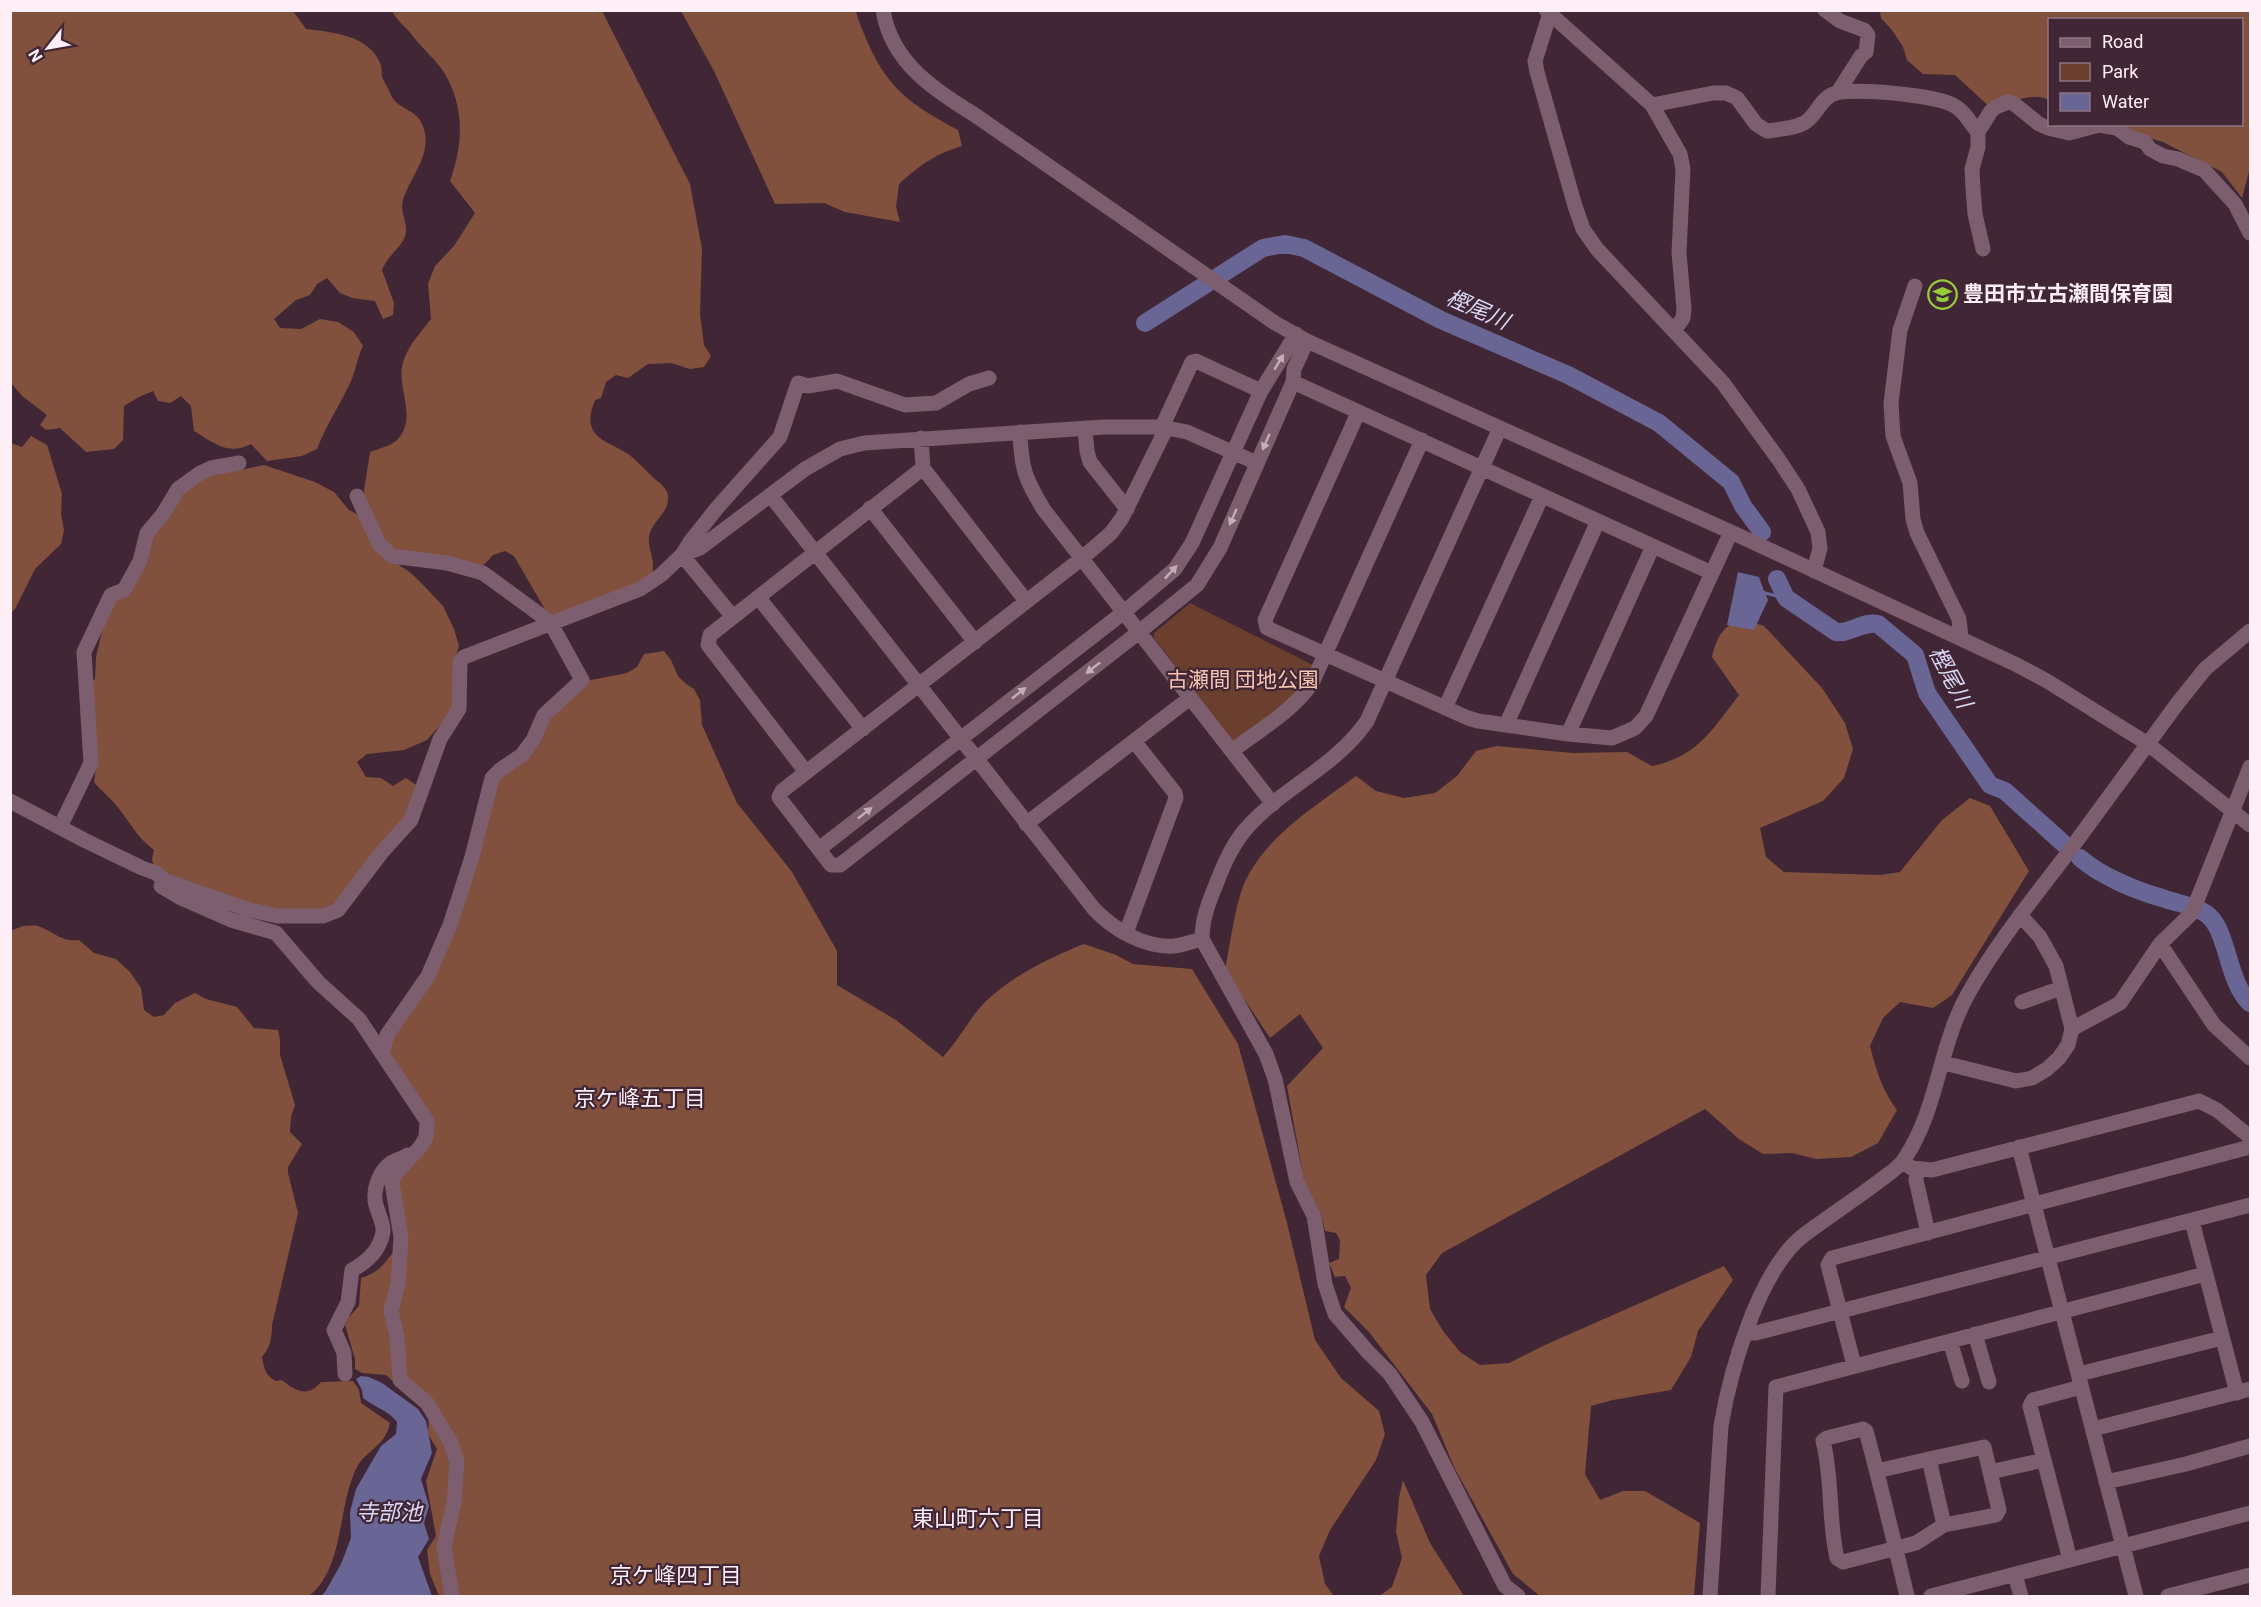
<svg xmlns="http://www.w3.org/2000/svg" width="2261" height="1607" font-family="Roboto,'Noto Sans JP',sans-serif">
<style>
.green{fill:#6a3f2e}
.forest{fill:#82513d}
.water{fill:#696594}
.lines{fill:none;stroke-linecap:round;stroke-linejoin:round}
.river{stroke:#696594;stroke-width:18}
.minor{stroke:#7c5e6e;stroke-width:15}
.oneway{fill:#c4aeb9}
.labels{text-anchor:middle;stroke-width:4.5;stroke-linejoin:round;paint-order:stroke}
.poi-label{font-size:21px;font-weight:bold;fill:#feeff7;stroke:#412635;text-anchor:start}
.park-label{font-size:21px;fill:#f6c5b2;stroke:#412635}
.water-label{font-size:22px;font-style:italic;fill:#dad9f7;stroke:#412635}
.neighbourhood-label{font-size:22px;fill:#feeff7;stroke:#412635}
</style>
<rect width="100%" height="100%" fill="#412635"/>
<!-- green -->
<path class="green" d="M1190,603L1315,666L1289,703L1233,742L1154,638V633Z"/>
<!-- forest -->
<path class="forest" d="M10,11H293L306,29C332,32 370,35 381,65C382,70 381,75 383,79C385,84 389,89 391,95C397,109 415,109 421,122C436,150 411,175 403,200C399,211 409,224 405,236C402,247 388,255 382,270L394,303L393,315L383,319L375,301L352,298L340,293L327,278L317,284L310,295L296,300L274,319L280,328L301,329L320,319L338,322L354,332L363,346C357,358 356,370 351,381C340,405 326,425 317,449L302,456L267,461L251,444C227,456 215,443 194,431L191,406L181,396L170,403L158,401L153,391L139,397L124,406L123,440L114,449L86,452L60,428L46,430L40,425L47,415L22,396L11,383Z
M392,11H602L690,184L702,249L700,314L704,345L711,356L704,367L690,369L671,363L648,364L628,378L616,375L606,382L601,398L595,400C580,437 604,439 628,454C638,461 646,471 655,479C661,484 668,489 668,497C669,514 650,522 649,538C648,552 656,558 652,574L628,587L550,618L514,556L505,551L493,555L480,569L390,552L365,500L364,491L370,452C378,449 390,446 396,441C418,421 398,390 402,367C406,347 419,335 431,319L428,284L435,266L454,246L475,213L450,181C463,144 465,109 445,74C438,62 421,47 412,35C405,26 397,21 392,11Z
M681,11H856C858,21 863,31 867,41C888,90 912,105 958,130L962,146C935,154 920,165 899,184L896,207L900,222L845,212L824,203L775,204L714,71Z
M1880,11H2250V168L2242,198L2222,172L2163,142L2108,125L2242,124V20H2050L2049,100C2032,91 2010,103 1993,110L1955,75L1923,74L1907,60L1903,47L1892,30L1881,18Z
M31,436L47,445L62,494L61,514L64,530L61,544L35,569L15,609L11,613V443L22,447Z
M264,465L315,482L334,492L349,510L364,518L383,554L411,573L427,589L443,606L454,629L459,646L456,656L455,708L427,740L404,750L367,754L357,762L366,777L381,778L393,786L406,778L419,787L408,818L337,901L324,910L310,913L247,906L154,868L152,859L154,850C138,838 132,826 120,810C113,800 102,792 94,782L97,760L89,683L95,679L96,657L104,622L147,541L175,501L191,487L217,470H240Z
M1745,620L1764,626L1822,688L1845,723L1853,749L1844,778L1823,801L1760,828L1766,857L1784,872L1881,875L1900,872L1942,820L1970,798L1990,806L2029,871L1952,995L1933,1008L1900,1002L1883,1018L1870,1046C1876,1070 1882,1090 1897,1110L1878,1143L1851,1157L1816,1159L1792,1153L1763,1154L1739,1139L1705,1109L1442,1253L1426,1275L1430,1309L1443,1331L1460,1352L1480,1365L1509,1363L1545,1345L1724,1266L1733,1280L1698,1331L1691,1357L1671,1390L1613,1400L1591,1406L1585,1474L1600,1500L1623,1491H1645L1700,1523L1694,1596H1540L1513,1574L1455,1469L1432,1414L1369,1332L1344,1307L1351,1288L1345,1276L1335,1277L1329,1263L1339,1259L1340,1240L1336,1233L1325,1231L1321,1213L1304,1180L1287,1086L1323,1048L1300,1014L1270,1038L1225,970C1230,945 1235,906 1244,884C1265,836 1316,806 1356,776L1376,791L1404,798L1435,793L1457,776L1476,751L1497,746L1573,753L1627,752L1652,766C1697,757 1712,730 1739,695L1712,657C1717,637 1723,623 1745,620Z
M664,651L671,660L678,676L685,683L694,689L700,700L702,725L737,803L792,872L837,951V985L896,1020L943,1057C959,1040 970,1017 986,1001C1014,975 1049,958 1084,944L1116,955L1133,964L1192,969L1238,1044L1287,1223L1315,1340L1341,1378L1379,1411L1385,1434L1376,1460L1330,1530L1319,1556L1325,1584L1334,1596H439L430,1574L427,1550L436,1536L426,1481L437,1449L428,1434L429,1415L386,1375L362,1373L355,1369V1359L345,1325L349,1317L359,1306L361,1278C387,1270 384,1257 403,1244L394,1183L428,1138L386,1056L389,1036L424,990L494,781L543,724L586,681L627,673L637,667L644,654Z
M23,926C28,926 34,925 38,926C53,931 62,943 79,940L94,953L116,959L130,972L141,988L144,1010L154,1017L164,1015L175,1003L195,993L206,999L237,1007L254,1028L278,1030L280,1040V1055L295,1105L291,1117L290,1132L302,1144L288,1167V1173L298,1213L272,1325C272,1338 270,1348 262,1357C264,1368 266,1377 276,1381L282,1380C295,1391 308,1398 321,1382L353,1381L359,1390L361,1403L390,1423C385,1447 367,1449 357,1467C337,1506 345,1568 309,1596H11L10,931Z
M1403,1480L1430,1543L1464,1596H1379L1392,1587L1402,1558L1396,1532L1399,1498Z"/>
<!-- water -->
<path class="water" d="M1738,572L1759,577L1764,591L1783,596L1782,599L1766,595L1768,600L1754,630L1727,625Z
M361,1376L369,1377L382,1383L418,1409L426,1421L432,1453L421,1479L429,1506L424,1523L429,1539L418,1557L432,1596H321L325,1592L341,1564L351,1538L350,1512L356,1489L381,1446L396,1434L397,1422C388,1410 374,1407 363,1398L362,1390L356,1379Z"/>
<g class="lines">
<!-- river -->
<path class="river" d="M1145,323L1263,248L1285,244L1304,248L1441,320L1568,375L1659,423L1731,482L1743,506L1762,532
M1777,579L1786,598L1836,632C1851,634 1862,621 1878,624L1915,655L1927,693L1990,785L2005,791L2064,844
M2080,858C2101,876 2134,890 2162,898C2176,903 2198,906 2209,916C2228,933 2228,983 2250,1003"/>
<!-- minor -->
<path class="minor" d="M883,10C891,62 934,90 975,115L1275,323L1307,341L1731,532L2015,664L2047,681L2148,744L2250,825
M1546,10L1652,105L1680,154L1683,169L1679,253L1684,309L1683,318L1674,331
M1551,10L1535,61L1537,72L1575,206L1583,229L1597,249L1723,383L1779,460L1798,489L1818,532L1820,548L1814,571
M1825,10L1840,21L1864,30L1868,35L1866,52L1861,56L1838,92
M1652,105L1713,93H1726L1737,98L1756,124L1767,131C1779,129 1794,129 1804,123C1816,117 1820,99 1833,94C1850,87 1936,95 1953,105C1964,110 1970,123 1978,132
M1983,249L1975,214L1973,189L1972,169L1978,147V132L1991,111L1996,107L2008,102L2013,103L2039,124L2048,128L2069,133L2099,125L2117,128L2129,137L2145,142L2150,149L2163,156L2178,159L2204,170L2235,204L2250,233
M1915,286L1900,330L1891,403L1893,436L1910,483L1913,519L1917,533L1959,619L1961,638
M1293,382L1712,573
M1261,391L1196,361L1192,362L1162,427L1164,433L1122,518L1111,533L1081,559L782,791L779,797L781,800L831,865H840L1139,632L1197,585L1220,548L1293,382L1294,369L1307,341
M1358,413L1265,620L1267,628L1468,718L1478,721L1568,734L1612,738L1635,728L1646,716L1731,532
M1085,428L1087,451L1090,462L1127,509
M1500,428L1367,721C1336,767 1281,788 1245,830C1231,847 1223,866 1215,887C1208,904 1202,920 1202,939L1266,1054L1275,1079L1297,1182L1314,1216L1325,1284L1335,1314L1368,1352L1390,1374L1422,1422L1505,1586L1518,1596
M1020,432C1021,468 1025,479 1044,510L1273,804
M921,438L923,468L1026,601
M357,496L379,544L392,556L447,563L483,573L550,622L582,680L544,715L533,740L522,755L500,770L492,778L472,857L450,925L428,976L387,1035L382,1054
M771,496L1094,909C1114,930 1145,948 1174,946C1184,945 1193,941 1202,939
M870,508L975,642
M682,555L700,548L805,469L840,449L864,443L1104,427H1162L1187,432L1257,463
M682,555L733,617
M758,597L863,729
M1445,708L1542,496
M1506,725L1598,521
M1568,734L1653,546
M1232,751C1259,730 1295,710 1313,681L1422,440
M806,772L708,645L710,635L923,468
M10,801L84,840L142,868L156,873L164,880L246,909L277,916H323L338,910L382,852L411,820L440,739L459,709L460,662L464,657L640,589L661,575L682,555L690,542L717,508L780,437L798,383L808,386L837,381L905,405L936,403L969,384L989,378
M1026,824L1190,698
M60,827L91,763L84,652L111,595L124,590L140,561L147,533L163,514L178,489L200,473L211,468L239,463
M819,849L1124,612L1175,569L1192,543L1261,391L1296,334
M161,886L181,898L231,920L276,933L318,982L359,1019L427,1121L426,1137L421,1146L396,1173L392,1183L401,1237L398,1284L391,1311L397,1336L400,1380L427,1403L451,1443L457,1462L454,1502L444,1547L452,1596
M1126,933L1176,798L1175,793L1134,741
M2160,944L2214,1025L2250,1058
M2022,1002L2061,988
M2072,1029L2120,1003L2160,944L2192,913L2250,767
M1944,1063L2016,1081L2032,1078L2047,1069L2059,1058L2068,1045L2072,1029L2056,966L2040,937L2020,915
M2019,1147L2136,1596
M1904,1161L1911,1168L1932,1170L2199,1101L2217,1110L2250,1137
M1917,1169L1916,1180L1928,1233
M2192,1221L2237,1393
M1746,1333H1756L2250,1205
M1975,1334L1989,1382
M1950,1341L1962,1381
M1854,1365L1828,1265L1832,1258L2246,1148L2250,1144
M345,1374L344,1353L334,1330L348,1302L352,1270C367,1262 380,1250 383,1232C384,1224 378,1213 376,1205C372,1191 379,1171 391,1163C396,1160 403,1158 408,1155
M2079,1374L2222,1338
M2093,1429L2250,1389
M1877,1471L1929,1459
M1990,1472L2044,1460
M2106,1482L2186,1464L2250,1446
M2070,1560L2030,1406L2033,1400L2081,1387
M2015,1575L2021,1596
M1710,1596L1721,1426C1730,1372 1759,1269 1804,1235C1828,1217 1854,1200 1878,1182C1887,1175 1899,1168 1905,1158C1938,1109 1939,1045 1968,994C1996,944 2032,900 2067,854C2104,804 2140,754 2177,704L2205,669L2250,631
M1768,1596L1776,1387L2205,1274
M1907,1596C1894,1541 1881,1486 1866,1431L1863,1429L1827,1438L1823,1441C1833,1480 1828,1520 1837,1558L1843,1562L1916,1543L1944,1525L1996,1515L1999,1510L1984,1447L1929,1459L1944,1525
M1931,1596L2250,1513
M2168,1596L2250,1575"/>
</g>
<!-- one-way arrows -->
<defs><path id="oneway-solid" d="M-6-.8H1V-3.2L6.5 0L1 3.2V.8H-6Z" transform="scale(1.5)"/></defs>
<g class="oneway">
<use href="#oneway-solid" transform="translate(1279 362) rotate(-59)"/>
<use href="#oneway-solid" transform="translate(1266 442) rotate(114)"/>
<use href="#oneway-solid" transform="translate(1233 517) rotate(114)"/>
<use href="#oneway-solid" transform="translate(1171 572) rotate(-47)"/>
<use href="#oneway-solid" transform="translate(1093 668) rotate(142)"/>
<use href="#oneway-solid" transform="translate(1019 693) rotate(-38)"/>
<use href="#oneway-solid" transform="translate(865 813) rotate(-38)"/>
</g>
<!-- icons -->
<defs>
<symbol id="school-ring" viewBox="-11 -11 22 22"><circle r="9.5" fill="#412635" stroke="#96cc3a" stroke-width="1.5"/><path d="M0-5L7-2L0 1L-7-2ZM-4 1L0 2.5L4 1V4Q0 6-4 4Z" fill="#96cc3a"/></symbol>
</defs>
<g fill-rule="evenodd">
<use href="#school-ring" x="1926" y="278" width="33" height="33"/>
</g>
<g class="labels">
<!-- poi labels -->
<g class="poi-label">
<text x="1963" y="301">豊田市立古瀬間保育園</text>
</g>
<!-- park labels -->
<g class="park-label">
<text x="1243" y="687">古瀬間 団地公園</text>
</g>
<!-- water labels -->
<g class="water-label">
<text transform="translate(1478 309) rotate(24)" y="8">樫尾川</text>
<text transform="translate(1951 677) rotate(62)" y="8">樫尾川</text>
<text x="389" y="1520">寺部池</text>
</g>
<!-- neighbourhood labels -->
<g class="neighbourhood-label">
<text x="640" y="1106">京ケ峰五丁目</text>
<text x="978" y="1526">東山町六丁目</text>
<text x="676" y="1583">京ケ峰四丁目</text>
</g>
</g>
<!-- border -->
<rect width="2261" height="1607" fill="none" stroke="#feeff7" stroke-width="24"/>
<!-- legend -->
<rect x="2048" y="18" width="195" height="108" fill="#412635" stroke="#8d7683" stroke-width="1.5"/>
<rect x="2060" y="38" width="30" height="9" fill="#7c5e6e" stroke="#8d7683" stroke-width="1.5"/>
<text x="2102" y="48" font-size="18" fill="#feeff7">Road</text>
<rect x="2060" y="63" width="30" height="18" fill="#6a3f2e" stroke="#8d7683" stroke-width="1.5"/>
<text x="2102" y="78" font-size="18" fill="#feeff7">Park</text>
<rect x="2060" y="93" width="30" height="18" fill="#696594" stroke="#8d7683" stroke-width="1.5"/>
<text x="2102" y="108" font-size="18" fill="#feeff7">Water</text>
<!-- north arrow -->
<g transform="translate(48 48) rotate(239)" stroke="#412635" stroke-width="4.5" paint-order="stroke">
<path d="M0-4.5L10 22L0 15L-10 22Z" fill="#feeff7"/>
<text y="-9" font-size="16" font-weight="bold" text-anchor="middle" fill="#feeff7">N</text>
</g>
</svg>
